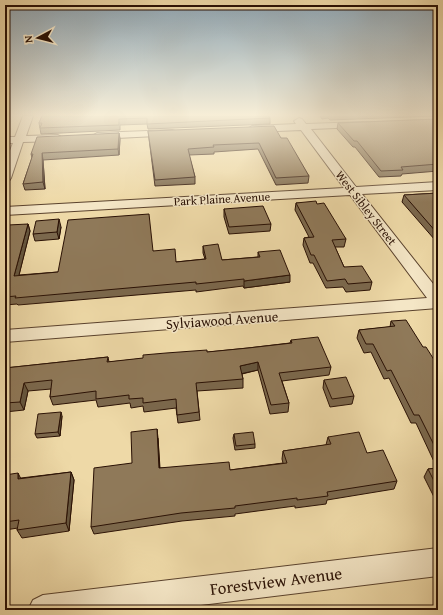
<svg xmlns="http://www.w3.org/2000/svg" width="443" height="615" font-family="'Gentium Book Plus',serif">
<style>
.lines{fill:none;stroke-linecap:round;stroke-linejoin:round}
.minor-casing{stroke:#5a422d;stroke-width:2}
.minor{fill:#f4e6c6;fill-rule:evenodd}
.wall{fill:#7b684d;stroke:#291004}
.shaded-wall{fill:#64553e;stroke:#291004}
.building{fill:#8f7959;stroke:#291004}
.labels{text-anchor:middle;stroke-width:3;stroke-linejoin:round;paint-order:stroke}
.far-street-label{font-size:12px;fill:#291004;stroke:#f4e6c6}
.street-label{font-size:14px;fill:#291004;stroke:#f4e6c6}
.near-street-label{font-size:17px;fill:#291004;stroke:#f4e6c6}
</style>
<rect width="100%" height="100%" fill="#eed9a7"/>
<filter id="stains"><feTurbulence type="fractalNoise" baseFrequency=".005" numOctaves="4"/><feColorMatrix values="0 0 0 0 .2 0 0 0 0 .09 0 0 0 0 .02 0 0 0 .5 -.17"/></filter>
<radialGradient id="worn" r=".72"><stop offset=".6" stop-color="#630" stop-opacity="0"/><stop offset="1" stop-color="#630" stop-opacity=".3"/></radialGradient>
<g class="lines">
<defs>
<path id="minor" d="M23,116H33L26,136L58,135L63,138L58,141L23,142L11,178L9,181L5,182V163L13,143H5V137H15Z
M299,118L302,119L306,124L363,122L365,124L360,127L311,129L356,187L438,182V190L362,194L438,290V308L5,342V330L427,298L350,195L5,215V207L344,188L301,130L252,132L247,129L252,126L296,124L294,121Z
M172,130L176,131L177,133L176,135L97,139L92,136L97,133Z
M438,548V576L160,610H28L33,600L43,595Z"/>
</defs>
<!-- minor casing -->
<use href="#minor" class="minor-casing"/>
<!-- minor -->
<use href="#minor" class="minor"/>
</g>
<!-- wall -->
<path class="wall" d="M42,116L270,118V124L148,129L147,124L120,125V130L41,134L39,123Z
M320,116H435L330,120L328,118L322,119Z
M438,119V171L402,174L401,176L379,177L355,147H353L337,129L338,123Z
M148,131L281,138L309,176L308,183L276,185L258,149L214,152V154L189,155L195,177V184L155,186Z
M119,133L120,139L119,155L43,160L45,189L25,190L23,184L32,158L31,154Z
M438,193V240H435L402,202L404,195Z
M296,203L317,204L346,239L344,247H335L344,267L372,282L370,290L346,292L343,287L326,288L313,263H310L303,245L304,238L309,237L295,210Z
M224,209L271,224L270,231L229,234L224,217Z
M28,224L30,231L19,275L58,272L153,251L176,262L205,259L203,253V246L222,260L258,257V252L290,282L244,288L243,286L196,292V290L18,305L17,304L5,305V232Z
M61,227L59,239L35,241L33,234Z
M391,321L423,347L438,366V505L424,477L428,469L437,468L416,423H411L389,378L384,379L371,352L364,353L357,338L359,330L390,327Z
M291,340L331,367L329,375L282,381L289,403L288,412L270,414L258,370L242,374L243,379V388L197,391L200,420L178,423L176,408L144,412L143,406L131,408L130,403L98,407L96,400L53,405L50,397L51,389L28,391L24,410L5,412V368L108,357L109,362L248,348L290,343Z
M324,380L354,396L352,404L330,407L323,388Z
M62,416L60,436L37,438L35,434Z
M234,434L255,444V448L235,450L233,438Z
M328,437L367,453L397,481L394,489L327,500L326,504L295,508V506L235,514V516L182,521L94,534L91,527L132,463L158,438L160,468L230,470L283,463L282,459L283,451L326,445Z
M71,472L74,480L69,531L22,538L17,530L18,528L5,530V475L21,478Z"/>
<!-- shaded-wall -->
<path class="shaded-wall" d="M5,116H7L6,117L7,122L5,126Z
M119,133L120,139L119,155L118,149Z
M42,153L43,160L45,189L43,182Z
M59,219L61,227L59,239L57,232Z
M28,224L30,231L17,283L14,276Z
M290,275V282L244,288V281Z
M258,362V370L240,374V366Z
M24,383L28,391L24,410L20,402Z
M61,412L62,416L60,436L58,432Z
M157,429L158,438L160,477L159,468Z
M71,472L74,480L69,531L66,523Z
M18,473L22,481L18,479Z"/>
<!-- building -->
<path class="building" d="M42,116H269L270,118L147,124V118L119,119V125L40,128L42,123H39Z
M438,119V164L401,167L403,170L381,171L357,141H354L338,123Z
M274,126L281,138H287L309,176L276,178L259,143L213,145L214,147L188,149L195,177L155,180L148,131Z
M119,133L118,149L42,153L43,182L23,184L33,154H31L37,137Z
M438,193V233H437L404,195Z
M316,201L317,204L324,203L346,239L332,240L344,267L362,266L372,282L348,284L345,279L327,281L314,255H311L304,238L314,237L296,203Z
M263,206L271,224L229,227L224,209Z
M149,214L153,251L175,249L176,262L206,259L203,246L218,244L222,260L260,257L258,252L280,250L290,275L244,281V279L196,284V282L15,298L16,296L5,297V242L6,237L5,238V232L8,225L28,224L14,276L58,272L68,220Z
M59,219L57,232L33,234L36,221Z
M406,320L423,347H426L438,366V453L419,415H414L391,370L387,371L373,344H366L359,330L395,326L391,321Z
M318,337L331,367L279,373L289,403L271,405L258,362L240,366L243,379L196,383L199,412L177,415L176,399L143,403V398L129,399V395L96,399V391L50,397L52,380L24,383L20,402L5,403V368L108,357L107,362L143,358V355L166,353L207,350V352L248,348L292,343L291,340Z
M346,377L354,396L332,399L324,380Z
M61,412L58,432L35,434L38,414Z
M157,429L159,468L229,462L230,470L287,463L283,451L331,444L328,437L359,432L367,453L383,450L397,481L327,492L328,496L297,500V498L235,506V508L181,513L91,527L94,468L132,463L131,432Z
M253,432L255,444L236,446L234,434Z
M438,468V489L428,469Z
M71,472L66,523L17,530L19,520L5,522V475L18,473V479Z"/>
<!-- sky -->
<linearGradient id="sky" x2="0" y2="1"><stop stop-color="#8fa8b8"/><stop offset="0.57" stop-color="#f7eed7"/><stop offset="1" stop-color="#f7eed7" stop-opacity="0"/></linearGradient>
<rect width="443" height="202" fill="url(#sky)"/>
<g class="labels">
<!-- far-street labels -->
<g class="far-street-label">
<text transform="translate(222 199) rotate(-3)" y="4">Park Plaine Avenue</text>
<text transform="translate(366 208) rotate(52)" y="4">West Sibley Street</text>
</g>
<!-- street labels -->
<g class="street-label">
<text transform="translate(222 320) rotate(-4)" y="5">Sylviawood Avenue</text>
</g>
<!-- near-street labels -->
<g class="near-street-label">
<text transform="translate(276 581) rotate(-7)" y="6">Forestview Avenue</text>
</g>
</g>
<!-- margin -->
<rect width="443" height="615" fill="none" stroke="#eed9a7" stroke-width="20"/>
<rect x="6" y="6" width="431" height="603" fill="none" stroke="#291004" stroke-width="2"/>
<rect x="10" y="10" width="423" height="595" fill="none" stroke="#291004"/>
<!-- north arrow -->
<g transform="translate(38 38) rotate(263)" stroke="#f4e6c6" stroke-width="3" paint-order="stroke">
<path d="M0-3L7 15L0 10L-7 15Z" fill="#291004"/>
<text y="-6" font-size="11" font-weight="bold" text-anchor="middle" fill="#291004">N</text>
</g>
<rect width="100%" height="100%" filter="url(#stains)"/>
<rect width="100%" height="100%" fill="url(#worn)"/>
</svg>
